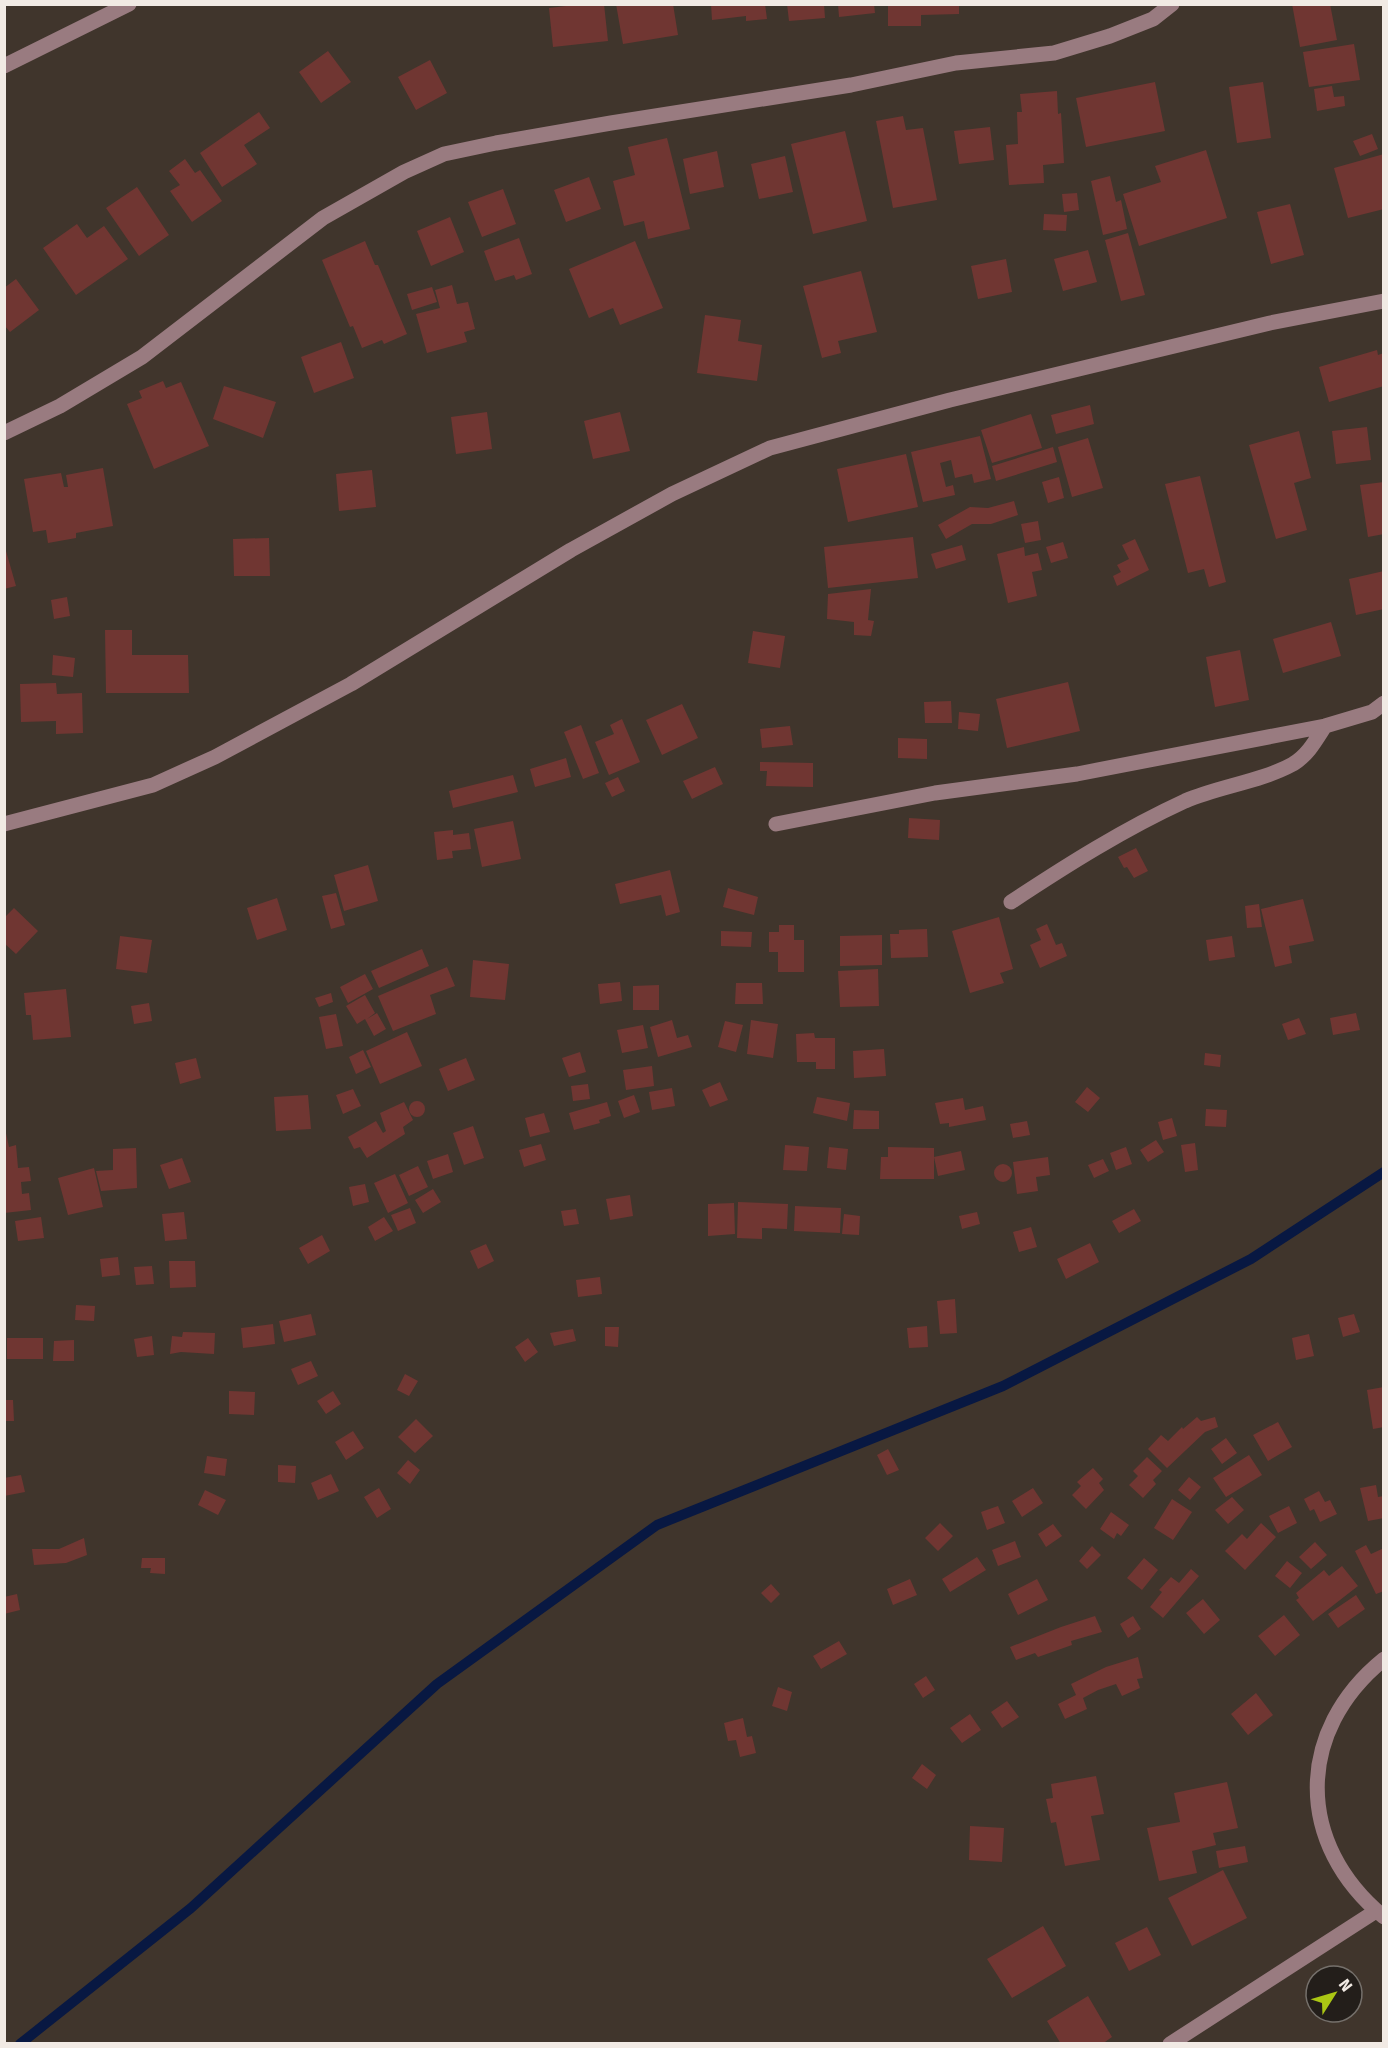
<svg xmlns="http://www.w3.org/2000/svg" width="1388" height="2048" font-family="'Fira Sans',sans-serif">
<style>
.lines{fill:none;stroke-linecap:round;stroke-linejoin:round}
.stream{stroke:#081842;stroke-width:10}
.building{fill:#703632}
.minor{stroke:#997b80;stroke-width:15}
</style>
<rect width="100%" height="100%" fill="#40352c"/>
<g class="lines">
<!-- stream -->
<path class="stream" d="M20,2044L191,1908L437,1684L657,1525L1003,1386L1251,1259L1384,1172"/>
</g>
<!-- building -->
<path class="building" d="M583,4H604L608,41L553,47L549,8Z
M616,4H673L678,35L623,44Z
M711,4H765L767,19L746,21V16L712,20Z
M787,4H824L825,18L789,21Z
M838,4H874L875,13L839,17Z
M888,4H959V14L921,15V26H888Z
M1292,4H1330L1337,40L1300,47Z
M1354,44L1360,80L1309,87L1303,52Z
M328,51L351,82L321,103L299,72Z
M430,60L447,93L416,110L398,77Z
M1155,82L1165,131L1086,147L1076,98Z
M1263,82L1271,138L1237,143L1229,87Z
M1332,86L1334,97L1344,96L1345,106L1317,111L1314,89Z
M1057,91L1058,114L1061,113L1064,163L1043,165L1044,183L1009,185L1006,145L1018,144L1017,112H1022L1020,94Z
M259,112L270,128L244,145L257,164L222,187L200,153Z
M903,116L906,130L923,128L937,200L893,208L876,121Z
M990,127L994,160L959,164L954,131Z
M845,131L867,221L813,234L791,144Z
M1372,134L1378,149L1360,156L1353,141Z
M667,138L690,229L648,239L644,221L624,226L613,181L635,175L628,147Z
M1206,150L1227,218L1139,246L1123,194L1161,182L1155,166Z
M717,151L724,187L690,194L683,159Z
M1384,154V209L1348,218L1334,168Z
M785,156L793,192L759,199L751,164Z
M185,159L195,173L200,170L222,201L192,222L170,191L180,185L169,171Z
M1110,176L1116,202L1121,200L1127,229L1103,235L1091,181Z
M589,177L601,209L566,222L554,190Z
M137,187L169,235L139,256L106,208Z
M503,189L516,224L482,237L468,202Z
M1077,193L1079,210L1064,212L1062,194Z
M1290,204L1304,255L1271,264L1257,212Z
M1044,214L1067,215L1066,231L1043,230Z
M450,217L464,252L431,266L417,231Z
M77,224L87,238L104,226L128,259L76,295L43,248Z
M1128,233L1145,295L1121,301L1105,240Z
M519,238L532,274L516,280L514,275L495,281L484,251Z
M365,241L375,265H378L407,334L384,344L382,340L362,348L353,326L350,327L322,260Z
M635,241L663,308L620,325L613,308L589,318L569,269Z
M1088,250L1097,282L1063,291L1054,259Z
M1006,259L1012,292L978,299L971,266Z
M861,271L877,332L838,341L841,353L822,358L803,286Z
M16,279L39,310L10,332L4,325V288Z
M452,285L457,304L468,302L475,329L464,332L467,342L427,353L416,314L440,308L435,290Z
M432,287L437,302L412,310L407,294Z
M705,315L741,320L738,341L762,345L757,381L697,373Z
M341,342L354,378L314,393L301,357Z
M1377,350L1378,355L1384,353V386L1329,402L1319,367Z
M163,381L166,388L181,382L209,446L154,469L127,404L142,398L139,391Z
M224,386L276,402L263,438L213,419Z
M1090,405L1094,424L1056,434L1051,415Z
M487,412L492,449L456,454L451,417Z
M620,412L630,451L593,459L584,421Z
M1031,414L1042,448L992,463L981,430Z
M1367,427L1371,460L1336,464L1332,431Z
M1299,431L1311,478L1294,483L1307,530L1276,539L1249,445Z
M980,436L991,479L974,483L972,474L955,478L951,460L940,463L946,487L953,485L955,495L923,502L911,452Z
M1088,438L1103,488L1072,497L1058,447Z
M1053,447L1057,462L996,481L992,466Z
M906,454L918,507L848,522L837,469Z
M103,468L113,526L76,533V538L48,543L46,530L33,532L24,479L61,473L64,487H68L66,475Z
M372,470L376,507L339,511L336,474Z
M1200,476L1226,582L1209,587L1204,569L1188,573L1165,484Z
M1059,477L1064,498L1048,503L1042,482Z
M1384,482V534L1368,537L1360,485Z
M1014,501L1018,515L991,524H972L946,539L938,525L970,507L988,508Z
M1038,521L1041,540L1025,543L1021,524Z
M913,537L918,578L828,588L824,547Z
M269,538L270,576H234L233,539Z
M1135,539L1149,570L1117,586L1113,576L1121,572L1117,565L1129,559L1122,545Z
M1063,542L1068,558L1051,563L1046,547Z
M4,544L16,586L4,589Z
M962,545L966,560L936,569L931,554Z
M1024,547L1025,556L1038,553L1042,570L1032,572L1037,596L1008,603L997,554Z
M1384,571V609L1356,615L1349,579Z
M871,589L868,620L874,621L871,636L854,635V622L827,619L828,594Z
M67,597L70,616L54,619L51,600Z
M1331,622L1341,656L1283,673L1273,639Z
M105,630H132V655H188L189,693H106Z
M753,631L785,636L780,668L748,663Z
M1240,650L1249,700L1215,707L1206,657Z
M53,655L75,658L73,677L52,675Z
M1068,682L1080,731L1007,748L996,699Z
M56,683L57,694L82,693L83,733L56,734V721L21,722L20,684Z
M951,701L952,723H925L924,702Z
M682,704L698,738L662,755L646,720Z
M959,712L980,714L978,731L958,729Z
M622,719L640,762L609,775L595,742L614,734L610,725Z
M581,725L599,773L583,779L564,732Z
M790,726L793,745L762,748L760,729Z
M898,738L927,739V759L898,758Z
M566,758L571,777L535,787L530,769Z
M760,762L813,763V787L766,786L767,771H760Z
M715,767L723,784L692,799L683,781Z
M513,775L518,792L453,808L449,791Z
M618,777L625,791L612,797L605,783Z
M909,818L940,820L939,840L908,838Z
M513,821L521,859L482,867L474,829Z
M453,830V835L469,833L471,849L452,851L453,858L437,860L434,832Z
M1136,848L1148,871L1134,878L1127,867L1124,868L1118,857Z
M368,865L378,901L344,911L334,875Z
M670,870L680,912L666,916L661,895L620,904L615,884Z
M728,888L758,897L754,915L723,907Z
M336,893L345,925L331,929L322,896Z
M277,898L287,930L257,940L247,908Z
M1303,899L1314,941L1289,946L1292,963L1275,967L1261,909Z
M1259,904L1262,927L1247,928L1245,906Z
M14,908L38,931L16,954L4,943V918Z
M999,917L1013,969L1000,973L1004,983L970,993L952,931Z
M1047,924L1056,945L1062,943L1067,956L1040,968L1030,945L1041,940L1036,929Z
M779,925H794V940H804V972H778V952H769V932H779Z
M927,929L928,957L891,958L890,934H899V930Z
M721,931L752,932L751,947L721,946Z
M882,935V965L840,966V936Z
M120,936L152,940L147,973L116,969Z
M1232,936L1235,957L1209,961L1206,940Z
M422,949L429,966L379,988L371,971Z
M473,960L509,964L505,1000L470,997Z
M447,967L455,986L430,995L436,1014L393,1031L378,996Z
M878,969L879,1006L840,1007L838,971Z
M365,974L373,989L348,1003L340,987Z
M620,982L622,1001L600,1004L598,984Z
M736,983H762L763,1004H735Z
M659,985V1010H633V986Z
M66,989L71,1037L33,1040L31,1015H26L24,993Z
M331,993L333,1002L319,1007L315,998Z
M365,995L375,1013L367,1019L377,1013L386,1029L374,1036L365,1019L357,1024L346,1006Z
M149,1003L152,1021L134,1024L131,1006Z
M1356,1013L1360,1030L1333,1035L1330,1018Z
M336,1014L343,1046L326,1049L319,1017Z
M1299,1018L1306,1034L1288,1040L1282,1024Z
M672,1020L677,1038L688,1035L692,1047L658,1057L650,1027Z
M751,1020L778,1024L773,1058L747,1054Z
M725,1021L743,1025L736,1052L718,1047Z
M643,1025L648,1048L622,1053L617,1030Z
M407,1032L422,1066L380,1084L366,1051Z
M814,1033L815,1038H835V1069H816V1062H797L796,1034Z
M884,1049L886,1076L854,1078L853,1051Z
M363,1050L371,1067L356,1074L349,1057Z
M580,1052L586,1072L569,1077L562,1058Z
M1205,1053L1221,1055L1220,1067L1204,1065Z
M196,1058L201,1078L180,1084L175,1063Z
M466,1058L475,1080L448,1091L439,1069Z
M652,1066L654,1086L626,1090L623,1070Z
M720,1082L728,1100L710,1107L702,1090Z
M588,1084L590,1099L573,1101L571,1086Z
M1087,1087L1100,1098L1088,1112L1075,1102Z
M672,1088L675,1106L652,1110L649,1092Z
M353,1089L361,1106L343,1114L336,1095Z
M308,1095L311,1129L276,1131L274,1097Z
M634,1095L640,1112L624,1118L618,1101Z
M817,1097L850,1103L847,1121L813,1113Z
M963,1098L965,1110L983,1106L986,1120L949,1127V1123L940,1124L935,1103Z
M409 1109a8 8 0 1 1 16 0a8 8 0 1 1-16 0Z
M404,1102L413,1120L403,1127L405,1134L367,1158L360,1147L354,1149L348,1137L376,1121L383,1133L386,1131L380,1113Z
M607,1102L611,1116L599,1120L600,1123L574,1130L569,1113Z
M1206,1109L1227,1110L1226,1127L1205,1126Z
M854,1110L879,1111V1129H853Z
M544,1113L550,1132L530,1137L525,1118Z
M1172,1118L1177,1136L1163,1140L1158,1122Z
M1027,1121L1030,1135L1013,1138L1010,1124Z
M4,1124L9,1147L16,1145L18,1168L29,1167L31,1181L21,1182L22,1194L29,1193L31,1210L4,1213Z
M473,1126L484,1158L464,1165L453,1133Z
M1156,1140L1164,1152L1148,1162L1140,1150Z
M1195,1143L1198,1170L1185,1172L1181,1145Z
M541,1144L546,1160L524,1167L519,1150Z
M785,1145L809,1147L807,1171L783,1170Z
M829,1147L848,1149L846,1170L827,1168Z
M888,1147L934,1148V1179H880L881,1157H888Z
M1126,1147L1132,1164L1116,1170L1110,1153Z
M136,1148L137,1188L101,1191L96,1171L113,1170V1149Z
M961,1151L965,1170L938,1176L934,1157Z
M448,1154L453,1172L433,1179L427,1161Z
M1048,1157L1050,1175L1036,1177L1038,1191L1017,1194L1013,1162Z
M182,1158L191,1182L169,1189L160,1165Z
M1103,1159L1109,1171L1094,1178L1088,1165Z
M994 1173a9 9 0 1 1 18 0a9 9 0 1 1-18 0Z
M418,1166L428,1187L409,1196L399,1175Z
M94,1168L103,1207L68,1215L58,1178Z
M395,1174L408,1203L388,1213L374,1183Z
M365,1184L369,1202L353,1206L349,1187Z
M433,1189L441,1202L423,1213L415,1200Z
M630,1195L633,1216L610,1220L606,1199Z
M738,1202L788,1204L787,1229L762,1228V1239L737,1238Z
M734,1203L735,1234L708,1236V1204Z
M795,1206L841,1208L840,1233L794,1231Z
M410,1208L416,1223L398,1231L391,1215Z
M576,1209L579,1224L564,1226L561,1211Z
M1134,1209L1141,1221L1119,1233L1112,1221Z
M184,1212L187,1239L165,1241L162,1214Z
M977,1212L980,1224L962,1229L959,1216Z
M844,1214L860,1216L859,1235L842,1234Z
M41,1217L44,1238L18,1241L15,1221Z
M384,1217L393,1231L375,1241L368,1227Z
M1031,1227L1037,1247L1019,1252L1013,1232Z
M322,1235L330,1251L308,1264L299,1248Z
M1090,1243L1099,1262L1066,1279L1057,1259Z
M486,1244L494,1261L478,1269L470,1251Z
M118,1257L120,1275L102,1277L100,1259Z
M169,1261H195L196,1287L170,1288Z
M152,1266L154,1284L136,1285L134,1267Z
M600,1277L602,1294L578,1297L576,1280Z
M955,1299L957,1333L940,1334L937,1301Z
M76,1305L95,1306L94,1321L75,1320Z
M311,1314L316,1335L284,1342L279,1321Z
M1354,1314L1360,1332L1343,1337L1338,1318Z
M273,1324L275,1344L243,1348L241,1328Z
M927,1326L928,1347L909,1348L907,1328Z
M605,1327H619L618,1347L605,1346Z
M573,1329L576,1341L554,1346L550,1333Z
M183,1332L215,1333L214,1354L181,1352L170,1354L172,1336L182,1337Z
M1309,1334L1314,1356L1296,1360L1292,1338Z
M152,1336L154,1355L137,1357L134,1339Z
M7,1338H43V1359H7Z
M528,1338L538,1352L525,1362L515,1347Z
M74,1340V1361H53L54,1341Z
M311,1361L318,1376L298,1385L291,1369Z
M405,1374L418,1381L409,1396L397,1390Z
M1384,1387V1427L1373,1429L1367,1390Z
M229,1391L255,1392L254,1415L229,1414Z
M333,1391L341,1404L326,1414L317,1401Z
M5,1400H13L14,1421H5Z
M1197,1417L1201,1421L1215,1417L1218,1427L1205,1432L1167,1468L1148,1449L1161,1435L1168,1441L1182,1427L1183,1429Z
M416,1419L433,1436L415,1453L398,1437Z
M1278,1422L1292,1447L1268,1461L1253,1435Z
M353,1431L364,1448L346,1460L335,1442Z
M1226,1438L1237,1453L1222,1464L1211,1449Z
M888,1449L899,1470L887,1475L877,1455Z
M1249,1455L1262,1475L1226,1497L1213,1478Z
M207,1456L227,1459L225,1476L204,1473Z
M1147,1457L1162,1471L1153,1480L1156,1484L1143,1498L1129,1485L1138,1476L1133,1471Z
M408,1460L420,1470L410,1484L397,1473Z
M278,1465L296,1466L295,1483L278,1482Z
M1093,1468L1103,1479L1099,1483L1104,1490L1086,1509L1072,1495L1081,1486L1077,1482Z
M331,1474L339,1491L318,1500L311,1483Z
M21,1475L25,1492L4,1496V1478Z
M1189,1477L1201,1487L1190,1500L1178,1490Z
M1376,1485L1378,1497L1384,1496V1518L1368,1521L1360,1488Z
M379,1488L391,1509L377,1518L364,1497Z
M1033,1488L1043,1503L1022,1517L1012,1501Z
M205,1490L226,1500L218,1515L198,1505Z
M1319,1491L1325,1502L1330,1500L1337,1514L1320,1522L1314,1509L1310,1511L1304,1499Z
M1232,1497L1244,1510L1228,1524L1215,1510Z
M1172,1499L1192,1512L1173,1540L1154,1528Z
M998,1506L1005,1523L987,1530L981,1512Z
M1289,1506L1297,1523L1278,1533L1269,1516Z
M1111,1512L1129,1525L1121,1536L1117,1533L1114,1539L1100,1529Z
M940,1523L953,1536L938,1551L925,1538Z
M1261,1523L1276,1537L1245,1570L1225,1551L1242,1534L1247,1539Z
M1053,1524L1062,1536L1046,1547L1038,1534Z
M84,1538L87,1555L66,1563L34,1565L32,1549H59Z
M1015,1541L1021,1557L998,1566L992,1550Z
M1315,1542L1327,1555L1311,1569L1299,1557Z
M1366,1545L1371,1554L1384,1548V1591L1376,1594L1355,1551Z
M1092,1546L1101,1555L1087,1569L1079,1561Z
M977,1557L986,1570L950,1592L942,1579Z
M142,1558H165V1574L150,1573L151,1568H141Z
M1144,1558L1158,1570L1142,1590L1127,1578Z
M1287,1561L1302,1573L1290,1588L1275,1576Z
M1342,1566L1358,1586L1313,1621L1296,1600L1299,1598L1296,1593L1324,1570L1329,1576Z
M1191,1569L1199,1576L1163,1618L1150,1607L1162,1592L1159,1590L1171,1577L1179,1583Z
M910,1579L917,1595L893,1605L887,1589Z
M1037,1579L1048,1600L1018,1615L1008,1594Z
M771,1584L780,1594L771,1603L761,1593Z
M17,1594L20,1610L4,1614V1597Z
M1356,1595L1365,1609L1338,1628L1328,1614Z
M1203,1599L1220,1620L1204,1634L1186,1613Z
M1284,1615L1300,1635L1275,1656L1258,1636Z
M1095,1616L1102,1632L1071,1641L1072,1645L1038,1657L1035,1653L1016,1660L1010,1647L1061,1627Z
M1133,1616L1141,1629L1128,1638L1120,1624Z
M839,1641L847,1654L821,1669L813,1656Z
M1138,1657L1143,1678L1137,1679L1140,1688L1122,1696L1116,1684L1098,1690L1083,1698L1087,1709L1065,1719L1058,1704L1076,1695L1071,1684L1106,1667Z
M926,1676L935,1690L923,1698L914,1684Z
M778,1687L792,1692L787,1711L772,1706Z
M1256,1693L1273,1715L1248,1735L1231,1714Z
M1007,1701L1019,1717L1002,1728L991,1712Z
M970,1714L981,1730L962,1743L950,1728Z
M743,1718L747,1737L752,1736L756,1753L740,1757L736,1740L728,1741L724,1723Z
M922,1764L936,1775L927,1789L912,1778Z
M1096,1776L1104,1814L1091,1816L1100,1860L1065,1866L1056,1822L1051,1823L1046,1799L1053,1798L1051,1784Z
M1227,1782L1238,1828L1213,1833L1216,1845L1192,1851L1197,1873L1159,1881L1147,1828L1180,1822L1174,1793Z
M970,1826L1004,1828L1002,1862L969,1860Z
M1245,1846L1248,1862L1219,1868L1216,1851Z
M1223,1870L1247,1918L1192,1946L1168,1898Z
M1043,1926L1066,1966L1012,1998L987,1959Z
M1147,1927L1161,1955L1129,1971L1115,1943Z
M1088,1996L1112,2037L1102,2044H1061L1047,2021Z"/>
<g class="lines">
<!-- minor -->
<path class="minor" d="M4,66L129,4
M4,433L60,406L142,357L323,218L404,172L444,154L496,143L611,123L851,85L956,63L1054,53L1110,36L1153,19L1172,4
M4,824L153,785L215,757L351,684L571,550L672,494L770,448L950,400L1270,323L1384,301
M776,824L935,793L1077,774L1325,726L1372,712L1384,703
M1011,902C1067,865 1124,829 1185,801C1220,786 1260,782 1293,764C1308,755 1316,740 1325,726
M1384,1659C1295,1731 1295,1844 1384,1917
M1170,2044L1376,1911"/>
</g>
<!-- border -->
<rect width="1388" height="2048" fill="none" stroke="#f1eae4" stroke-width="12"/>
<!-- north arrow -->
<g transform="translate(1334 1994) rotate(53)"><circle r="28" fill="#231e1a" stroke="#75706b" stroke-width="1.5"/>
<path d="M0-4.5L10 22L0 15L-10 22Z" fill="#abc614"/>
<text y="-9" font-size="16" font-weight="bold" text-anchor="middle" fill="#f1eae4">N</text>
</g>
</svg>
